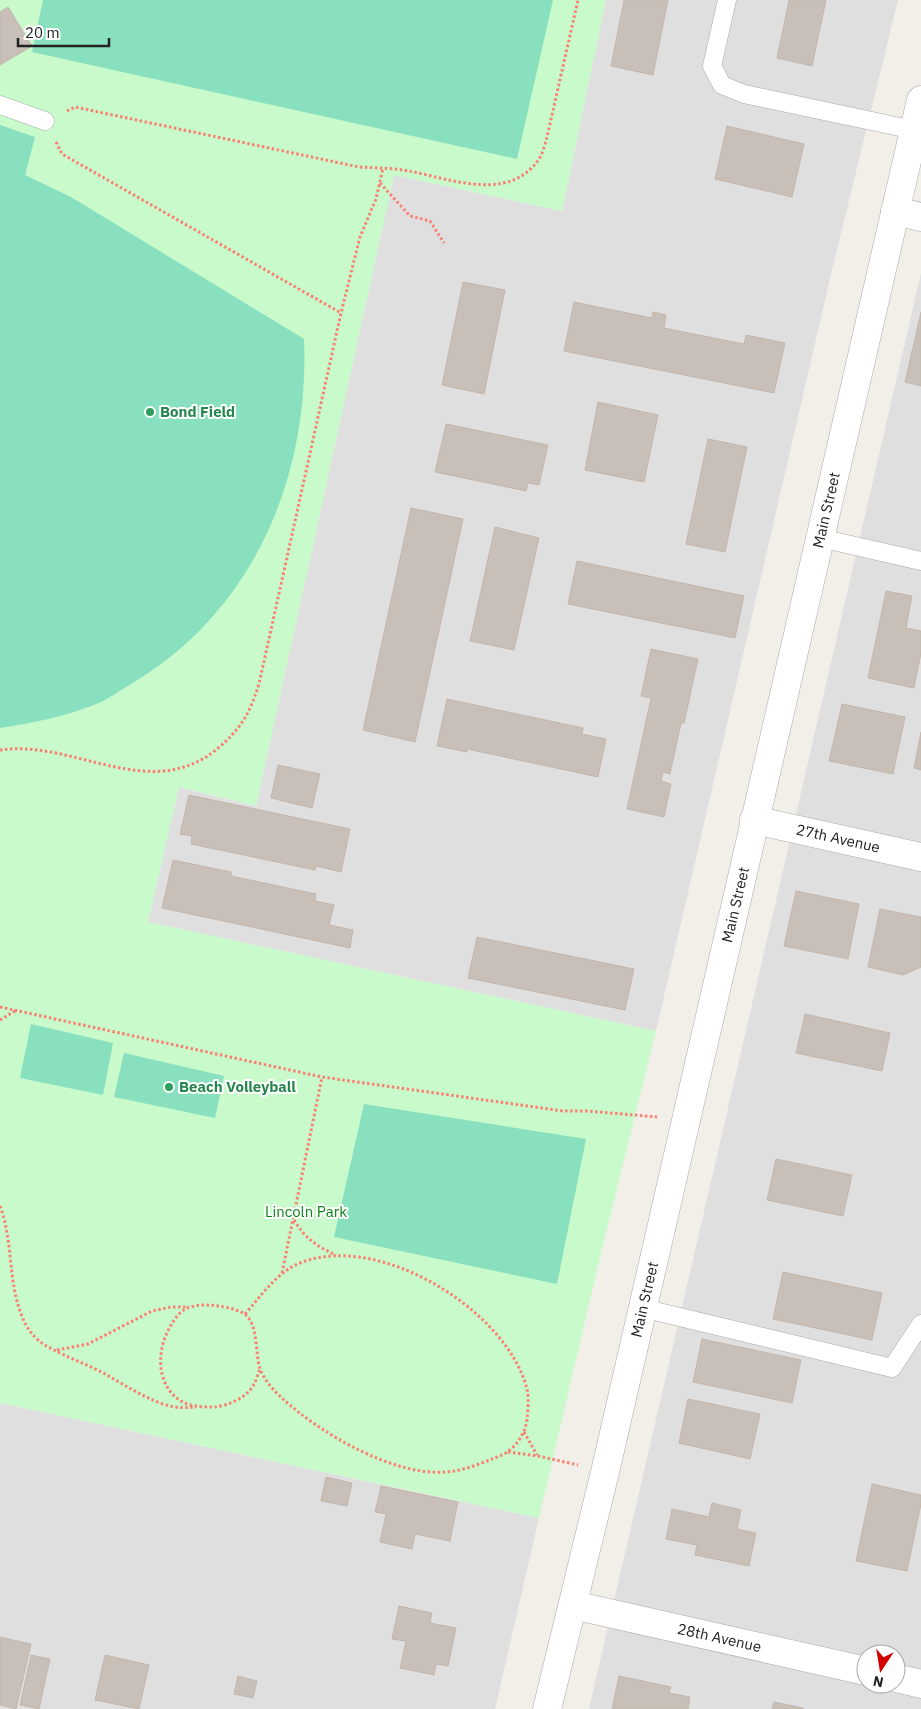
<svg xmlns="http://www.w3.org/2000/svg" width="921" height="1709" font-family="'IBM Plex Sans',sans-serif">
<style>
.residential{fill:#e0dfdf;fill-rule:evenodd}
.park{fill:#c8facc}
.pitch{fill:#88e0be}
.building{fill:#c7bfb8;stroke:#c4b6ab}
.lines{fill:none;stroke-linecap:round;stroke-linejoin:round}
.lane-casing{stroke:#a9a9a9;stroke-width:19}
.street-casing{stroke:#a9a9a9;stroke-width:29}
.path{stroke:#fa8072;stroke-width:3;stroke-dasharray:2.5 2.5;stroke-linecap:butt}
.lane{stroke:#fff;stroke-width:18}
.street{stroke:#fff;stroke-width:28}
.leisure-dot{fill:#2e9e5b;stroke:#fff;stroke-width:2}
.labels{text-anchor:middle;stroke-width:4;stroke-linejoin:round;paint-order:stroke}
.leisure-label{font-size:15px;font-weight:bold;fill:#27864d;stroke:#fff;text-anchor:start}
.street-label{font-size:15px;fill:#222;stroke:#fff}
.park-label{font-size:15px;fill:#0c8416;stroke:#fff}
</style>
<rect width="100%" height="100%" fill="#f2efe9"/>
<!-- residential -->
<path class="residential" d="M606,0H898L832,270L656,1031L148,922L179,787L256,806L394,175L562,211Z
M921,273V1709H589L781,879ZM866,1654H896V1684H866Z
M0,1403L539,1518L495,1709H0Z"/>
<!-- park -->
<path class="park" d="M0,0H606L562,211L394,175L256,806L179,787L148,922L656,1031L596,1274L539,1518L0,1403Z"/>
<!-- pitch -->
<path class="pitch" d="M43,0H553L517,159L32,52Z
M0,125L35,137L25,175L71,197L304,339C310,477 253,612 131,684C121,690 110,698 99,703C67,716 34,723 0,728Z
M31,1024L113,1043L103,1095L20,1078Z
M124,1053L224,1076L215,1118L114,1097Z
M364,1104L586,1139L557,1284L334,1237Z"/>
<!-- building -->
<path class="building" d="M624,0H668L653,75L611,66Z
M789,0H826L812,66L777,58Z
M8,7L32,46L0,65V12Z
M727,126L804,144L792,197L715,179Z
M463,282L505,290L484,394L442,385Z
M574,302L652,318L653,312L666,315L664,328L744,344L746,335L785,343L774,393L564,351Z
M921,312V386L905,382Z
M598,402L658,415L644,482L585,470Z
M446,424L548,445L539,485L528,483L526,491L435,472Z
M708,439L747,447L725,552L686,544Z
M411,508L463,519L415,742L363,730Z
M495,527L539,538L514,650L470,641Z
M577,561L744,596L735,638L568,604Z
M886,591L912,596L906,628L921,631V653L914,688L868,678Z
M651,649L698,659L684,723H681L670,774L663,772L661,781L671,784L664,817L627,809L651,698L641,696Z
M447,699L583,728L582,734L606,739L598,777L467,749V752L437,746Z
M842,704L905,717L893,774L829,761Z
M921,732V770L914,768Z
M278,765L320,774L312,808L271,798Z
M189,795L350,829L341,872L316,866L315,870L191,844L192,836L180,834Z
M173,860L231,872V876L316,894L315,901L334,905L329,925L353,930L350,948L162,908Z
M796,891L859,904L848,959L784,946Z
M880,909L921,917V967L903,975L868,967Z
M477,937L634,969L625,1010L468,978Z
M805,1014L890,1033L882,1071L796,1053Z
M776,1159L852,1175L843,1216L767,1200Z
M783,1272L882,1293L872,1340L773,1319Z
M702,1339L801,1360L792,1403L693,1382Z
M688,1399L760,1414L750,1459L679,1443Z
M326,1477L352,1483L347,1506L321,1501Z
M872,1484L921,1495V1504L907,1571L856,1561Z
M381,1486L458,1502L450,1541L415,1534L412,1549L380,1542L386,1514L375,1512Z
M712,1503L741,1510L737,1529L756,1533L749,1566L695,1555L697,1545L666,1539L672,1509L709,1517Z
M399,1606L432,1613L430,1623L456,1628L448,1666L436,1664L434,1675L400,1668L406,1641L392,1639Z
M0,1637L31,1644L16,1709L0,1705Z
M31,1655L50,1659L39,1709L20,1705Z
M105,1655L149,1665L139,1709L95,1700Z
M238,1676L257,1681L253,1698L234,1694Z
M619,1676L671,1687L669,1693L690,1697L688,1709H612Z
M774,1702L803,1708V1709H772Z"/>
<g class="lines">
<defs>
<path id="lane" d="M727,0L712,66L722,85L744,94L914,130
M0,105L45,121
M820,538L921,561
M642,1308L892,1368L921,1324"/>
<g id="street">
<path d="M895,211L921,217"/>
<path id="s1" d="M754,820L921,857"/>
<path id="s2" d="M573,1605L866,1671"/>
<path d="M896,1678L921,1684"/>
<path id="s3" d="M547,1709L605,1472L921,100"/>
</g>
</defs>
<!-- lane casing -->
<use href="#lane" class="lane-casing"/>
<!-- street casing -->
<use href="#street" class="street-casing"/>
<!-- path -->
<path class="path" d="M67,111L75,107L359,167C376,168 393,168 409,171C451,179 509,203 539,159C543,153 545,144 547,137L578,0
M56,142L62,154L341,313
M380,183L410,216L430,221L444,243
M0,750C73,739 150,804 217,749C241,729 250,713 259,684L341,313L360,237L376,199L383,168
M0,1007L322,1077L563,1111H587L657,1117
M0,1020L15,1011
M0,1206C14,1243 7,1284 24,1321C28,1330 35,1338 43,1344C63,1356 85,1363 105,1374C125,1385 144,1398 166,1405C176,1408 186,1408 196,1407
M294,1220C305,1238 316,1246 336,1255
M282,1273L322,1077
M245,1314C262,1295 276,1273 300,1263C378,1231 507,1310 527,1389C529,1398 528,1410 527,1419C526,1433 515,1449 502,1455C484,1462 465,1471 445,1472C393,1476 320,1433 283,1399C274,1391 265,1381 260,1369C255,1355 259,1322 243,1313C235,1309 226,1307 218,1306C209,1305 200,1304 191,1307C181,1309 175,1318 170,1327C157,1349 155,1385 181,1401C191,1407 203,1407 214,1407C227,1406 246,1398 253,1386C256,1381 258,1374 260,1369
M57,1350L88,1344L152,1311L171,1307H189
M524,1432L537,1455
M508,1452L538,1456L578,1465"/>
<!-- lane -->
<use href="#lane" class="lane"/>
<!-- street -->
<use href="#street" class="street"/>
</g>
<!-- markers -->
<g class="leisure-dot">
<circle cx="150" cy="412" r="5"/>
<circle cx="169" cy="1087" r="5"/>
</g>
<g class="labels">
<!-- leisure labels -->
<g class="leisure-label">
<text x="160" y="417">Bond Field</text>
<text x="179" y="1092">Beach Volleyball</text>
</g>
<!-- street labels -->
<g class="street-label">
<text dy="5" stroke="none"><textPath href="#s3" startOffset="1231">Main Street</textPath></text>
<text dy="5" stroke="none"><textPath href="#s1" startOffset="86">27th Avenue</textPath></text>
<text dy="5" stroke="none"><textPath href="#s3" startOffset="826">Main Street</textPath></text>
<text dy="5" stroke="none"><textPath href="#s3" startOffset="421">Main Street</textPath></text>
<text dy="5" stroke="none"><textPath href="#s2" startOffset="150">28th Avenue</textPath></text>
</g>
<!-- park labels -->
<g class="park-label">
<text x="306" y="1217">Lincoln Park</text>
</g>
</g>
<!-- north arrow -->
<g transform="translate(881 1669) rotate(192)"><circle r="24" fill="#ffffff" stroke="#a7a7a7"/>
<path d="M0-4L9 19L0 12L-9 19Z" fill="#d40000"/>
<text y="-8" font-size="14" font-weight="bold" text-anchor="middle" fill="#222222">N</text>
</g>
<!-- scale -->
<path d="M18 38v8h91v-8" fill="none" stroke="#222222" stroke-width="2.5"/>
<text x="25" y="38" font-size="15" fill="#222222" stroke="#ffffff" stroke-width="4" paint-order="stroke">20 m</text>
</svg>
